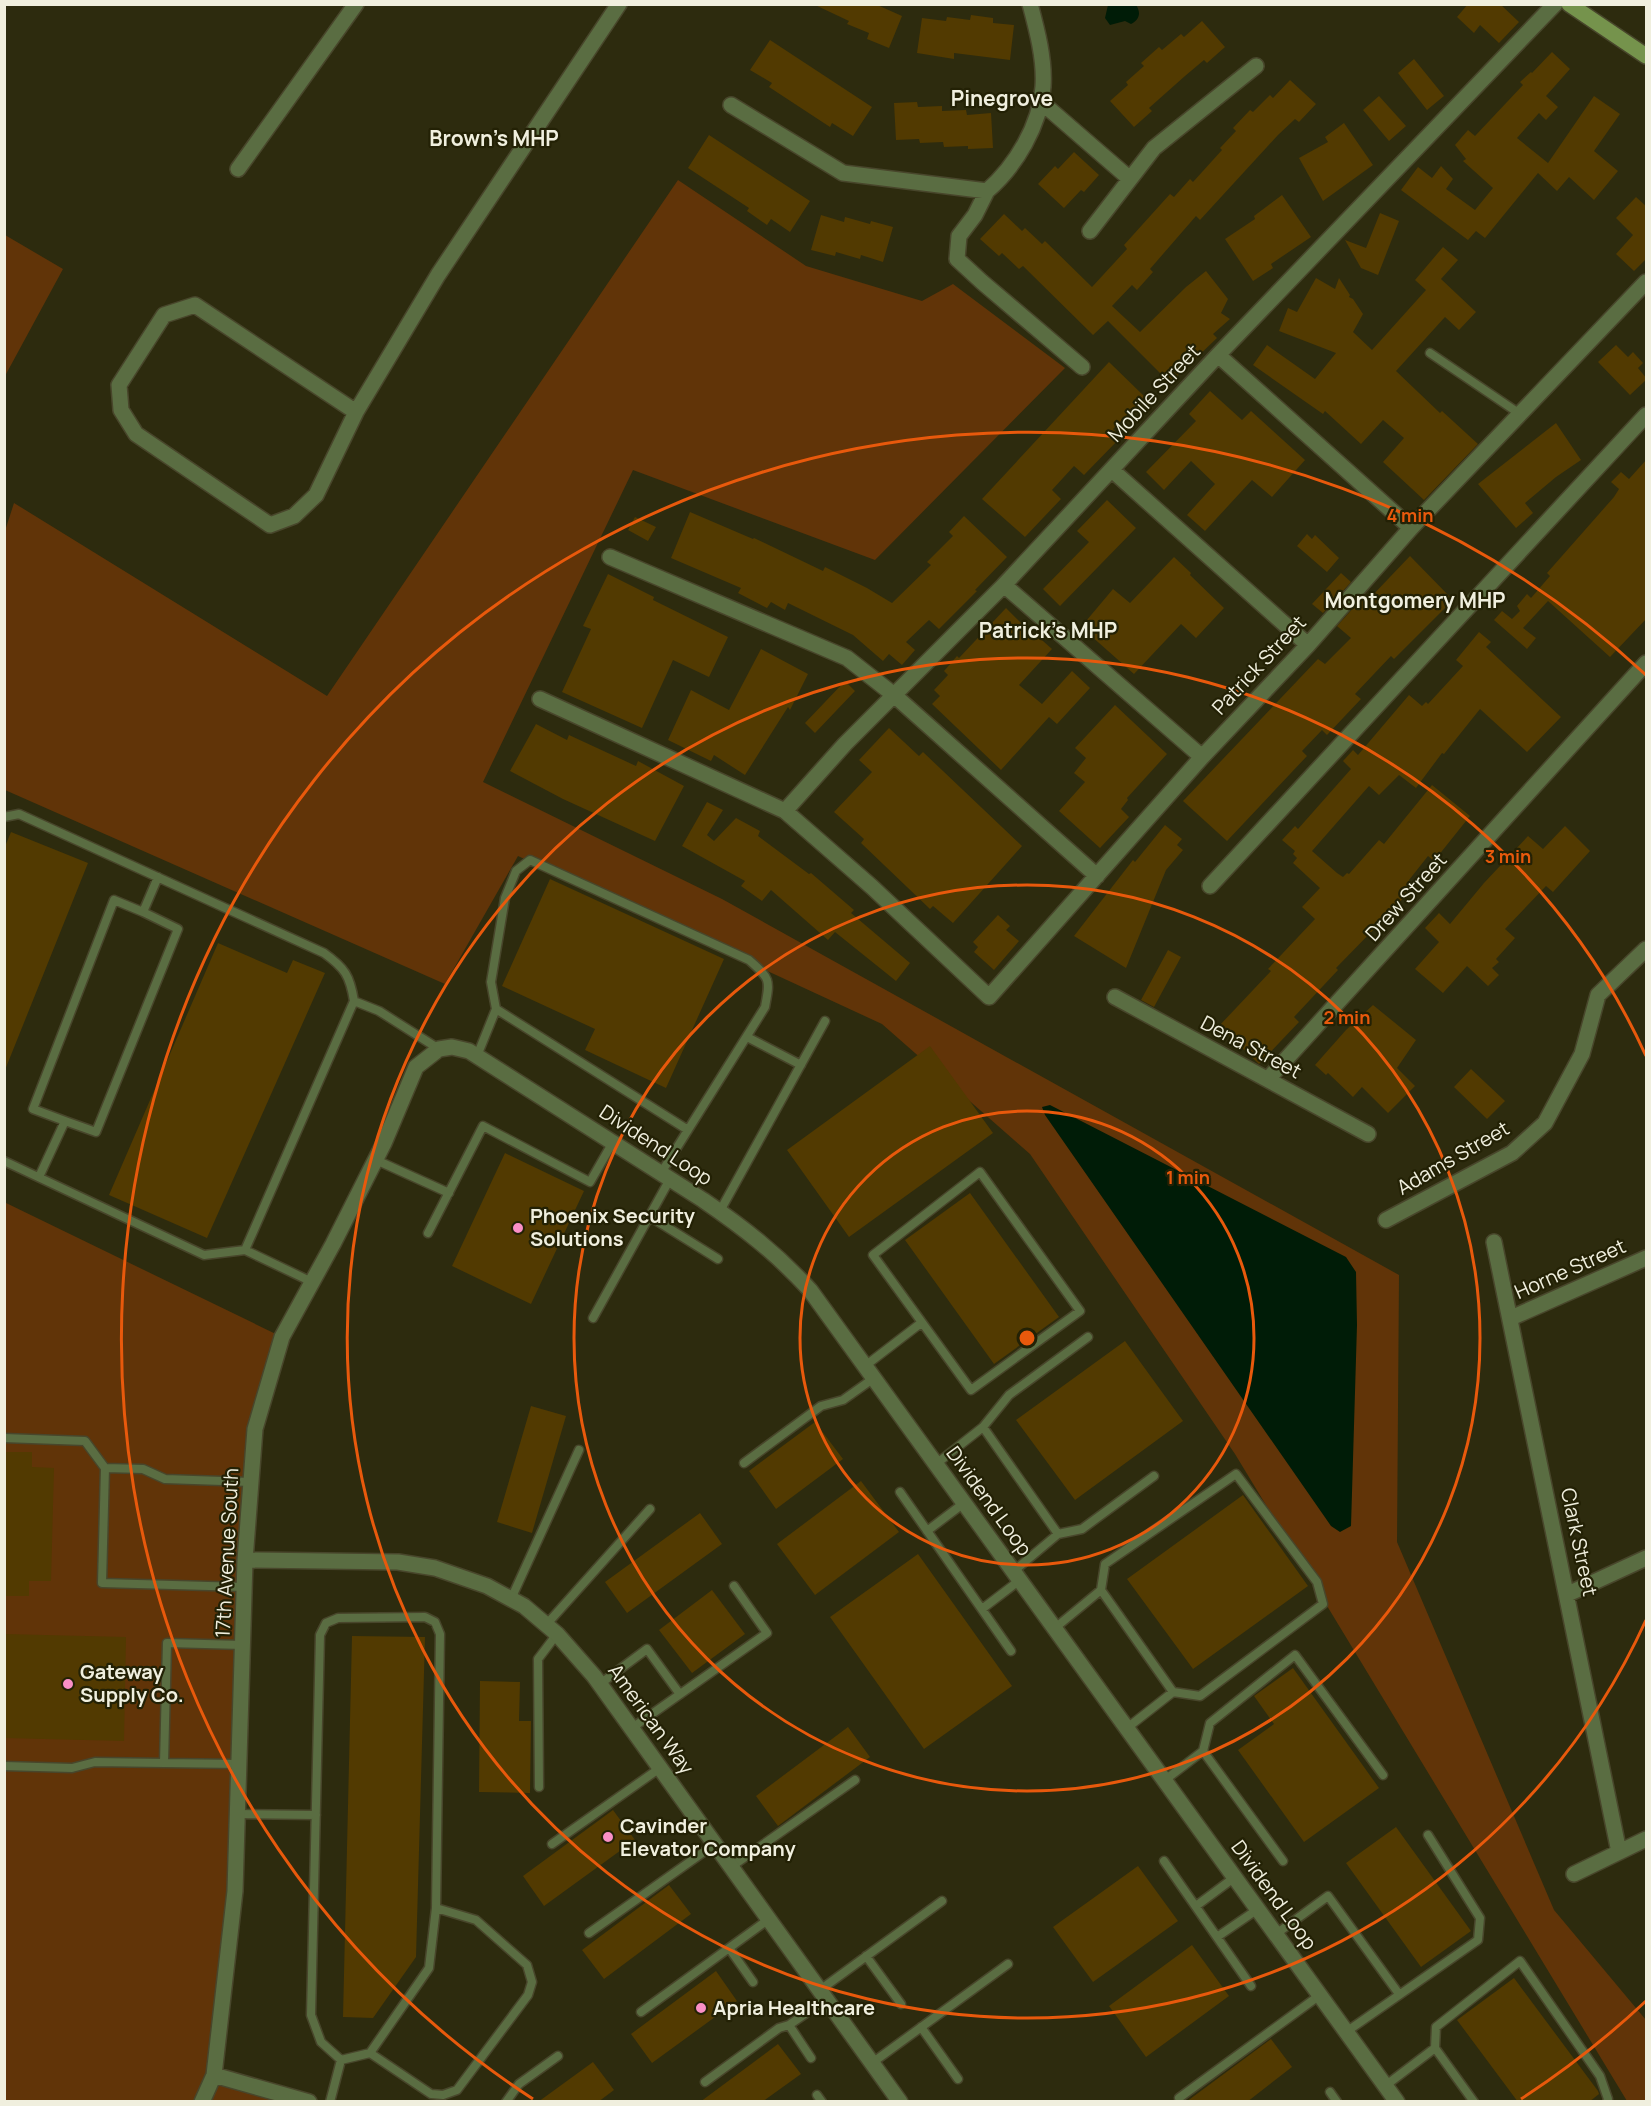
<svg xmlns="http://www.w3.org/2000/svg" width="1651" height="2106" font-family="Manrope,sans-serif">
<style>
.green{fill:#613408}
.water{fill:#001c07}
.building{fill:#523a01}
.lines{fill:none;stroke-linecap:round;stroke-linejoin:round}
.service-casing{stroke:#48462b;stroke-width:11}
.minor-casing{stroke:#48462b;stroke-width:18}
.secondary-casing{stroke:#48462b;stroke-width:18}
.service{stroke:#5a6d42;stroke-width:8}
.minor{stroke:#5a6d42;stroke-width:15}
.secondary{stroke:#75934c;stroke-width:15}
.ring{fill:none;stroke:#e8590c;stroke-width:3}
.poi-dot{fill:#fa8fc6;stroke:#232105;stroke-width:2}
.labels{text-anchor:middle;stroke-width:4.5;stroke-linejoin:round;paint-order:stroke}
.street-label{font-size:20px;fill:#f0efde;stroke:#232105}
.poi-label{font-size:20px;font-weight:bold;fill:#f0efde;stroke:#232105;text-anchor:start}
.neighbourhood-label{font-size:21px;font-weight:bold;fill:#f0efde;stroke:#232105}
.centre{fill:#e8590c;stroke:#232105;stroke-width:3}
.ring-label{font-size:18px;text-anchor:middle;font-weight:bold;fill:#e8590c;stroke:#232105;stroke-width:4.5;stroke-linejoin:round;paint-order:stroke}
</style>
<rect width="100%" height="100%" fill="#2d2b0e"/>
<!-- green -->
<path class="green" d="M678,180L806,266L922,301L953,284L1065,368L875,560L633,470L483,782L722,899L1399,1275L1397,1542L1554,1910L1646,2020V2101H1627L1235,1454L1030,1154L882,1024L518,856L445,984L5,790L4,534L14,503L327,696Z
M5,235L63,269L5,376Z
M4,1202L282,1337L255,1429L235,1891L214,2075L309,2101H5Z"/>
<!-- water -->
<path class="water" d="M1108,5H1136C1141,12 1140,20 1131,24L1125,21L1110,25L1105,18Z
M1050,1105L1346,1257L1356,1272L1357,1325L1351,1526L1340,1532L1331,1526L1045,1115L1042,1107Z"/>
<!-- building -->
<path class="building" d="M813,4H875L902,16L889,48L867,39L869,33L847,24L849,21Z
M1468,4H1500L1519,22L1499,43L1480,25L1474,33L1457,17Z
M971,15L993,18V23L1014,25L1010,60L954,53V59L917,53L922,18L946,21L947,17L970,20Z
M1202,21L1225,47L1207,63L1204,60L1185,76L1149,108L1152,111L1134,127L1110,101L1128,85L1126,82L1144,66L1141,63L1159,47L1162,50L1181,34L1184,37Z
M770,40L872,107L853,136L832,123L830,127L769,87L772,83L750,70Z
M1552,52L1570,69L1546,96L1558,107L1546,120L1539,113L1517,138L1548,163L1594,96L1620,114L1594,151L1618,171L1594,200L1569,177L1557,191L1538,173L1485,238L1476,231L1468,240L1401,190L1418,167L1432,178L1441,166L1453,179L1446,189L1475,210L1493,188L1463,161L1466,159L1455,145L1468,130L1475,136L1523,85L1520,82L1531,72L1532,73Z
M1414,59L1444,96L1427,110L1398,73Z
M1290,80L1316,104L1299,122L1295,119L1278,135L1200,220L1196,216L1150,269L1153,272L1137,290L1132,285L1112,306L1140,332L1186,287L1206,271L1228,299L1221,313L1230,319L1213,334L1217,338L1170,383L1108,321L1093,335L1023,266L1019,269L1002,253L999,256L980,239L1004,214L1022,231L1025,228L1042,244L1045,241L1092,287L1127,249L1124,245L1170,194L1174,197L1190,179L1193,182L1222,150L1220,148L1236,131L1233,128L1250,110L1253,112L1270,95L1273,98Z
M1379,96L1406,126L1389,141L1363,110Z
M917,102L918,107L942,106V111L966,110L967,115L991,113L993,148L968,149V146L944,147L943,142L920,143L919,139L896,140L894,103Z
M1344,123L1373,165L1323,201L1299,158L1328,142L1325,137Z
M709,135L810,201L790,232L771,219L767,225L747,211L749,208L688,168Z
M1074,152L1099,175L1084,192L1081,190L1064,208L1038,184L1055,166L1058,169Z
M1282,195L1311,237L1271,264L1273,268L1253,281L1225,239L1255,219L1254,216Z
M1636,197L1647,207V258L1634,271L1616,254L1633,235L1616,218Z
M1380,213L1399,221L1378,275L1361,268L1345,240L1366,248Z
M821,215L844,222L845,217L870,224L871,221L893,227L883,262L861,255L860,259L836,252L835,256L811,250Z
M1443,247L1458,260L1441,279L1476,312L1459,330L1445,317L1396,371L1440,413L1442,411L1478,444L1424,500L1383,462L1404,438L1383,420L1361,444L1325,411L1323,414L1253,365L1267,345L1315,379L1336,353L1279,331L1288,308L1297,312L1316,278L1335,289L1339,278L1350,295L1349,297L1353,299L1363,314L1353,332L1372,350L1426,290L1415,280Z
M1616,345L1628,357L1633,352L1643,363L1638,368L1647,379L1630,395L1598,362Z
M1109,362L1145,397L1113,429L1121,437L1084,475L1074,466L1052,490L1061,499L1025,537L982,499Z
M1210,391L1242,420L1251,411L1305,460L1272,497L1252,480L1205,531L1187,515L1215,484L1191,461L1164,490L1146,472L1196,421L1189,414Z
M1556,423L1581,460L1556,477L1525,503L1533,513L1516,528L1478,484Z
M1647,459V618L1610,657L1548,601L1523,628L1536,638L1527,649L1494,620L1502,611L1512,619L1520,611L1517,606L1527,594L1531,598L1550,576L1547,573L1614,497L1619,489L1611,482L1621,472L1629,479Z
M1107,500L1136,528L1060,606L1043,589L1089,542L1077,531Z
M690,512L753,539L754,538L823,571L825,567L867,588L892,603L931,565L927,562L953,536L949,532L964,516L1007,557L975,590L977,591L939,629L929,620L906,642L915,650L902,665L889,654L883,661L853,635L788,603L785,610L771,602L767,608L738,593L741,588L671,558Z
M635,517L656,527L648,541L628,530Z
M1307,534L1312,539L1315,535L1339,558L1327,572L1297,546Z
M1410,556L1453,600L1394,659L1391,656L1355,694L1361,699L1327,735L1322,730L1302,751L1307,756L1227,841L1183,801L1318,659L1325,664L1351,638L1337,626L1365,595L1369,599Z
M1174,557L1191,573L1190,575L1224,608L1196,638L1181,624L1134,674L1081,627L1113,589L1130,603Z
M1341,573L1351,582L1323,613L1312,604Z
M608,574L654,597L653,600L728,637L709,677L673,660L642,728L562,692L591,629L583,626Z
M1006,608L1033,635L1034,633L1052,649L1019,685L1042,704L1072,671L1090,688L1057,724L1049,717L1001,770L932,704L940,696L934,690L948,675L944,671L957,656L959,658Z
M1479,632L1491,642L1486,647L1561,717L1527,752L1480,709L1444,754L1442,753L1416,788L1399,775L1379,795L1369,786L1312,851L1337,873L1343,877L1347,873L1349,874L1379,840L1384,844L1432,785L1470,816L1434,861L1428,856L1409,880L1414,885L1380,926L1379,924L1336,968L1338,970L1294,1017L1299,1022L1259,1064L1219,1026L1271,971L1268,969L1315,919L1302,907L1320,888L1293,863L1297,858L1293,854L1295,851L1282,840L1295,826L1298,829L1351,769L1343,761L1353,750L1358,755L1409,695L1422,706L1426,702L1428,704L1463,666L1456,660Z
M761,649L808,674L790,710L788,707L745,775L714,755L711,761L668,740L691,690L729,710Z
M845,681L855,691L815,733L805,723Z
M1115,705L1167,754L1127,798L1128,800L1121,809L1129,817L1100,848L1059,811L1085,782L1074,773L1086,758L1075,748Z
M536,724L567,740L569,735L636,766L638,761L684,786L655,841L563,799L510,771Z
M889,728L919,756L923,752L1022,846L953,923L933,906L930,909L861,843L864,839L834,812L872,772L859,760Z
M707,802L723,810L707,835L714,841L736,818L760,831L758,836L809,874L811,873L854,910L851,913L910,963L896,981L835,932L828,940L771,890L762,901L741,886L745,881L682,846Z
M1165,825L1182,839L1177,845L1183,850L1166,870L1126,968L1074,936L1133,860L1135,862Z
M1565,826L1590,851L1553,892L1546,886L1505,929L1515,938L1496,959L1499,962L1492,968L1499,975L1488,986L1467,966L1443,993L1415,969L1439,942L1425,928L1439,913L1450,924L1484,883L1528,836L1543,849Z
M11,832L88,863L5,1070L4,849Z
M550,879L724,959L666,1088L585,1050L595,1029L502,986Z
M998,915L1010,926L1006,930L1019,941L994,970L974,952L978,947L973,942Z
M218,943L287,973L293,960L325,973L207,1238L109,1195Z
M1168,950L1181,957L1154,1007L1141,1000Z
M1373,1005L1416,1040L1397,1068L1415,1086L1388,1113L1362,1087L1353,1097L1328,1073L1326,1075L1315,1065L1346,1030Z
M930,1046L993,1133L849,1237L787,1150Z
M1471,1069L1505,1101L1487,1119L1454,1087Z
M505,1153L584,1191L531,1304L452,1266Z
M970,1193L1059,1317L994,1364L905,1240Z
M1125,1341L1183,1421L1075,1500L1016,1420Z
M531,1406L566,1416L532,1533L497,1522Z
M815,1422L843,1459L776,1509L749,1471Z
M4,1452H32V1467L54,1468L51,1581H29V1596H4Z
M861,1481L899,1532L815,1595L777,1544Z
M1243,1495L1308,1586L1193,1669L1127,1579Z
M700,1513L722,1544L627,1613L605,1582Z
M918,1554L1012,1686L924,1749L830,1617Z
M712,1590L745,1634L692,1673L659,1630Z
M4,1634L126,1637L124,1741L4,1738Z
M352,1636L425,1637L416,1957L373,2018L343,2017Z
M1293,1668L1379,1788L1304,1842L1238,1750L1274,1724L1254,1696Z
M480,1681L520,1682L519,1721H531L530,1793L479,1792Z
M848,1727L870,1757L778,1826L756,1796Z
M613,1810L635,1840L544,1906L523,1876Z
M1396,1827L1471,1931L1421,1967L1346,1863Z
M1138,1866L1178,1921L1093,1982L1053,1927Z
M669,1885L691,1914L604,1979L582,1950Z
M1192,1945L1229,1996L1146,2057L1109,2006Z
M716,1971L737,2001L652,2063L631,2034Z
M1514,1978L1598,2091L1599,2094L1589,2102H1518L1457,2020Z
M1271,2039L1292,2067L1247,2102H1186Z
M778,2044L801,2074L762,2102H700Z
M593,2062L614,2090L598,2102H538Z"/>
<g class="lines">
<defs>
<path id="service" d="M1430,353L1520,414
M4,817L19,814L324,953C345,968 350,976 354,1001L379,1011L439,1049
M747,1037L801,1065
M477,1056L496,1009
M65,1121L96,1132L178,929L143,912
M376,1160L449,1193
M4,1161L204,1255L245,1250L312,1282
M980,1172L1080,1311L971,1390L873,1255Z
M661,1173L765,1007C770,980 771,979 749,960L530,860L516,871L505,898L491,982L496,1009L688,1130
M39,1177L65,1121L33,1109L114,900L143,912L158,877
M720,1211L825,1021
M649,1216L718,1259
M428,1233L483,1126L590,1182L613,1142
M245,1250L354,1001
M593,1318L670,1179
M865,1366L921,1323
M983,1427L1058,1534
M4,1438L85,1441L105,1468
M744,1463L821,1406L843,1400L874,1378
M936,1464L983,1427L1009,1395L1088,1337
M900,1492L1011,1651
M927,1531L964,1503
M1014,1571L1058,1534L1082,1529L1154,1476
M244,1587L102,1583L105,1468L143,1469L165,1479L251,1482
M1101,1590L1173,1692
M511,1599L579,1450
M982,1609L1020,1580
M425,1617L435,1622L440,1634L436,1908L429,1968L370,2053L341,2060L321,2042L311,2015L320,1635L326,1623L338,1618Z
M546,1625L650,1509
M1055,1628L1101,1590L1105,1564L1236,1474L1317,1582L1323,1604L1200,1696L1173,1692L1127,1728
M600,1684L647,1649L679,1693
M632,1728L767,1633L734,1586
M1203,1751L1283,1861
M239,1764L164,1763L167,1643L243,1645
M4,1766L72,1768L95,1762L164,1763
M1165,1780L1203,1751L1210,1723L1295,1655L1383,1775
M539,1787L538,1659L557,1634
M237,1814L316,1815
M552,1844L660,1768
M1164,1861L1251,1986
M731,1867L855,1780
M1196,1906L1235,1877
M589,1933L715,1844
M1276,1934L1328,1896L1399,1994
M1217,1937L1258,1909
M729,1948L753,1982
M866,1956L901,2004
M820,1990L942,1901
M641,2012L769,1919
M789,2025L811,2058
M921,2027L958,2079
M1346,2032L1478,1940L1480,1918L1428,1835
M1435,2048L1474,2102
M370,2053L431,2094L443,2095L457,2090L528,1995L532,1982L527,1965L476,1920L436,1908
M872,2063L1008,1964
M705,2082L779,2028L789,2025L827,1999
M1385,2086L1435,2048L1436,2027L1520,1961L1600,2076L1608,2099L1607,2102
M1330,2092L1337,2102
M817,2095L822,2102
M1179,2098L1320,1995
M330,2102L341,2060
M506,2102L519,2084L558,2056"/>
<path id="minor" d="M1040,101L1130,179
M731,105L843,173L987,191C1016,166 1040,125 1043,87C1045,60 1037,30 1030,4
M238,169L356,4
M987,191L975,215L959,236L957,259L982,282L1082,367
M1090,231L1154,148L1256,66
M1218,355L1411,528
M356,412L195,305L164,315L119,385L121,410L136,434L270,525L294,516L316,495L356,412L438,275L619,4
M1112,470L1308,645
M610,557L847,658L894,695L1097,876
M1004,585L1202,757
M540,699L785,811L872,887L989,997L1202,757L1308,645L1411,528L1646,282
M785,811L845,744L1004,585L1218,355L1555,4
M1210,886L1646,415
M1115,997L1368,1134
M1268,1079L1646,663
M1386,1220L1512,1153L1545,1123L1582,1054L1598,995L1646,949
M1494,1242L1619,1852
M1511,1318L1646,1258
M245,1560L398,1562L435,1568L487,1586L524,1606L557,1634L594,1676L900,2102
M1568,1594L1646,1558
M1574,1874L1646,1839
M214,2075L309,2102
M202,2102L214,2075L235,1891L245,1560L255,1429L282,1337L333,1244L384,1143L416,1067L439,1049L452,1047L469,1051L703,1200C744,1228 776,1253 810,1290L1397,2102"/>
<path id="secondary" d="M1569,4L1646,56"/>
</defs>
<!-- service casing -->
<use href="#service" class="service-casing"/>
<!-- minor casing -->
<use href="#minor" class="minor-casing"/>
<!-- secondary casing -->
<use href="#secondary" class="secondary-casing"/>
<!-- service -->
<use href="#service" class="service"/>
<!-- minor -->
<use href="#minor" class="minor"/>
<!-- secondary -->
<use href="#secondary" class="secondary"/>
</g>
<!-- distance rings -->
<g class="ring">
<circle cx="1027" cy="1338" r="227"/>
<circle cx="1027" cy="1338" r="453"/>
<path d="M1646 1620A680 680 0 1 1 1646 1056"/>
<path d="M1646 2001A907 907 0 0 1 1521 2099M533 2099A907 907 0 1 1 1646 675"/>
</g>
<!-- markers -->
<g class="poi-dot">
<circle cx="518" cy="1228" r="6"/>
<circle cx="68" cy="1684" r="6"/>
<circle cx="608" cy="1837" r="6"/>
<circle cx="701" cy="2008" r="6"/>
</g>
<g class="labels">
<!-- street labels -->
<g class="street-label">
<text transform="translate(1154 393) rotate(-47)" y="7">Mobile Street</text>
<text transform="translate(1259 665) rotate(-47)" y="7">Patrick Street</text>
<text transform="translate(1406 897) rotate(-48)" y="7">Drew Street</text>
<text transform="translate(1251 1047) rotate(28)" y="7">Dena Street</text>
<text transform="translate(656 1145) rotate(33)" y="7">Dividend Loop</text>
<text transform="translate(1453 1158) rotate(-30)" y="7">Adams Street</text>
<text transform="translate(1570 1269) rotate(-24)" y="7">Horne Street</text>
<text transform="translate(989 1501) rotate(54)" y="7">Dividend Loop</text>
<text transform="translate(1579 1542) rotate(78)" y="7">Clark Street</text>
<text transform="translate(227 1553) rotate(-87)" y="7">17th Avenue South</text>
<text transform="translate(651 1719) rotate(54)" y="7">American Way</text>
<text transform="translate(1274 1895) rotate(54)" y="7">Dividend Loop</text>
</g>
<!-- poi labels -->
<g class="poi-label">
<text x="530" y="1223">Phoenix Security<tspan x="530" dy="23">Solutions</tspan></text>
<text x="80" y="1679">Gateway<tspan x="80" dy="23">Supply Co.</tspan></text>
<text x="620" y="1833">Cavinder<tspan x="620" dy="23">Elevator Company</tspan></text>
<text x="713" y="2015">Apria Healthcare</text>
</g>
<!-- neighbourhood labels -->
<g class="neighbourhood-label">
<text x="1002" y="106">Pinegrove</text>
<text x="494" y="146">Brown's MHP</text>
<text x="1415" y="608">Montgomery MHP</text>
<text x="1048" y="638">Patrick's MHP</text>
</g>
</g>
<circle cx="1027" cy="1338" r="9" class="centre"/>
<g class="ring-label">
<text x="1410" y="522">4 min</text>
<text x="1508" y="863">3 min</text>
<text x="1347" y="1024">2 min</text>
<text x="1188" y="1184">1 min</text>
</g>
<!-- border -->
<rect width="1651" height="2106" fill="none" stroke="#f0efde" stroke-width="12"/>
</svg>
